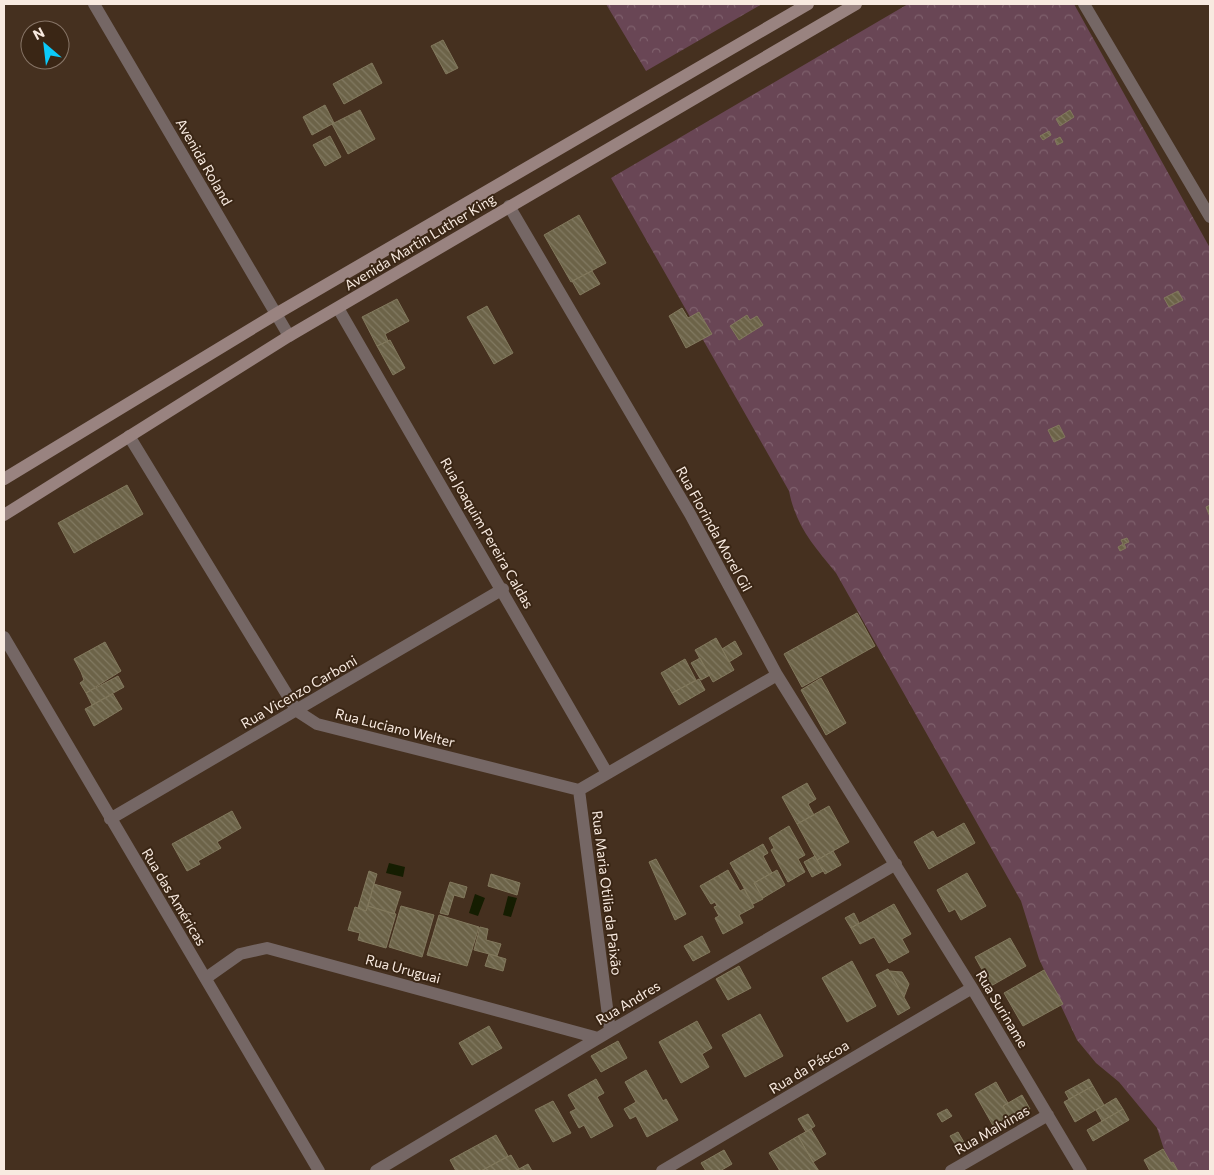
<svg xmlns="http://www.w3.org/2000/svg" width="1214" height="1175" font-family="Commissioner,sans-serif">
<style>
.forest{fill:url(#forest-crowns)}
.water{fill:#151d01}
.building{fill:url(#building-back-hatch);stroke:#82795d}
.lines{fill:none;stroke-linecap:round;stroke-linejoin:round}
.street{stroke:#756765;stroke-width:12}
.secondary{stroke:#998380;stroke-width:12}
.labels{text-anchor:middle;stroke-width:4;stroke-linejoin:round;paint-order:stroke}
.street-label{font-size:14px;fill:#f8eae0;stroke:#3a2615}
</style>
<defs>
<pattern id="forest-crowns" width="20" height="18" patternUnits="userSpaceOnUse" patternTransform="scale(1.25)"><rect width="20" height="18" fill="#694655"/><path d="M2 6a3 3 0 1 1 6 0M12 15a3 3 0 1 1 6 0" fill="none" stroke="#7f616d"/></pattern>
<pattern id="building-back-hatch" width="6" height="6" patternUnits="userSpaceOnUse" patternTransform="scale(1.25)"><rect width="6" height="6" fill="#6c6348"/><path d="M-1 5l2 2M0 0l6 6M5-1l2 2" fill="none" stroke="#827a62"/></pattern>
</defs>
<rect width="100%" height="100%" fill="#45301f"/>
<!-- forest -->
<path class="forest" d="M606,4H762L646,71Z
M908,4H1074L1210,248V1171H1171L1157,1128L1119,1082L1096,1063L1077,1040L1039,959L1021,901L836,573C813,545 796,526 789,491L611,178Z"/>
<!-- water -->
<path class="water" d="M389,863L405,867L403,877L386,873Z
M475,894L485,898L478,916L469,913Z
M508,896L517,898L511,917L503,915Z"/>
<!-- building -->
<path class="building" d="M443,40L458,68L446,74L431,46Z
M372,63L382,83L344,104L333,84Z
M325,105L334,123L312,135L303,117Z
M360,110L375,139L348,154L332,124Z
M1070,110L1074,117L1060,126L1056,119Z
M1049,131L1051,135L1043,140L1040,136Z
M330,136L341,157L325,166L313,145Z
M1060,137L1063,142L1057,145L1055,140Z
M579,215L606,263L571,282L544,235Z
M592,271L600,284L580,295L572,281Z
M1178,291L1183,300L1169,307L1164,298Z
M397,299L409,321L385,334L388,341L377,346L362,317Z
M487,306L513,353L494,364L467,317Z
M682,308L688,318L699,312L712,334L686,348L669,316Z
M747,315L750,320L757,316L763,325L739,340L730,326Z
M390,340L405,368L393,375L377,346Z
M1059,425L1065,437L1054,442L1048,430Z
M127,485L143,514L74,553L58,523Z
M1210,505V517L1206,507Z
M1127,538L1129,542L1124,544L1126,548L1120,551L1118,547L1123,544L1121,540Z
M857,613L875,646L802,687L784,654Z
M716,638L734,670L713,682L695,650Z
M735,641L742,654L729,662L722,649Z
M105,642L121,671L86,693L80,683L84,680L81,672L74,659Z
M700,658L710,675L701,680L691,663Z
M685,659L696,680L672,693L661,673Z
M118,676L124,687L92,705L86,693Z
M821,678L846,723L826,735L801,690Z
M699,679L705,690L679,705L672,693Z
M113,694L122,709L94,726L85,709Z
M807,783L816,799L808,804L814,815L797,824L782,797Z
M829,806L849,842L817,860L797,824Z
M232,811L241,828L217,842L221,848L198,861L200,864L187,871L172,844Z
M964,823L975,843L929,869L914,842L933,831L937,838Z
M789,826L805,855L798,859L805,872L788,882L771,850L774,848L769,838Z
M763,844L768,853L763,856L772,873L754,883L763,899L753,904L730,863Z
M833,851L841,865L825,874L817,860Z
M815,856L823,871L812,877L804,862Z
M656,859L686,914L675,920L649,862Z
M728,870L740,891L744,889L754,907L739,915L743,923L723,934L715,918L719,916L714,907L717,906L715,902L711,904L700,886Z
M777,870L785,885L763,898L754,883Z
M369,871L377,874L366,911L358,908Z
M967,873L986,906L961,920L955,909L949,912L937,890Z
M491,874L520,883L517,895L488,886Z
M450,882L467,887L464,898L454,895L448,915L440,913Z
M374,884L401,892L394,914L368,906Z
M894,904L911,934L902,939L909,952L889,963L874,937L860,944L851,928Z
M368,906L396,914L386,948L358,940L360,933L348,930L355,907L366,911Z
M401,906L434,915L422,957L389,947Z
M854,913L859,923L851,928L845,918Z
M439,915L479,927L467,966L427,955Z
M480,927L488,929L486,940L501,944L497,956L474,950Z
M702,936L710,952L693,961L684,946Z
M1010,938L1026,966L991,986L975,957Z
M489,954L506,959L503,971L485,966Z
M852,961L876,1006L847,1022L822,978Z
M739,966L751,988L728,1000L716,979Z
M888,969L910,1008L898,1015L876,975Z
M1044,970L1063,1004L1023,1026L1004,993Z
M889,971L902,972L909,984L904,997Z
M760,1014L783,1056L745,1077L722,1035Z
M697,1021L712,1048L702,1054L709,1067L681,1083L659,1042Z
M489,1026L502,1048L472,1065L459,1043Z
M618,1041L627,1058L601,1072L591,1056Z
M646,1070L663,1101L666,1099L678,1120L647,1137L636,1116L630,1119L624,1109L636,1102L625,1082Z
M596,1079L604,1093L597,1097L613,1126L591,1138L584,1125L579,1128L570,1112L576,1109L568,1095Z
M1089,1079L1093,1086L1069,1099L1065,1092Z
M996,1082L1008,1103L1003,1106L1011,1120L995,1129L975,1094Z
M1093,1086L1104,1105L1075,1122L1064,1102Z
M1022,1095L1030,1109L1011,1120L1003,1106Z
M1116,1098L1123,1109L1102,1121L1096,1110Z
M553,1101L571,1133L553,1142L535,1110Z
M947,1109L952,1116L942,1122L937,1114Z
M1123,1109L1129,1120L1093,1141L1087,1130Z
M808,1114L815,1126L806,1132L798,1119Z
M811,1129L826,1154L813,1162L798,1136Z
M958,1132L965,1144L958,1149L950,1136Z
M496,1135L508,1156L481,1171H456L450,1160Z
M798,1136L813,1162L819,1171H780L769,1153Z
M1163,1149L1171,1163L1173,1162L1178,1171H1150L1144,1160Z
M724,1150L732,1164L720,1171H706L701,1163Z
M511,1155L519,1169L515,1171H481Z
M528,1164L532,1171H515L519,1169Z"/>
<g class="lines">
<!-- street -->
<path class="street" d="M94,4L289,336
M1084,4L1210,217
M509,206L690,514L777,675L972,988L1081,1171
M338,308L607,773
M129,436L297,711L317,724L579,790L777,675
M4,637L319,1171
M579,790L610,1031
M110,819L503,589
M206,978L240,954L267,948L598,1038
M376,1171L610,1031L896,864
M662,1171L972,988
M951,1171L1048,1115"/>
<!-- secondary -->
<path class="secondary" d="M4,479L276,314L808,4
M4,515L289,336L856,4"/>
</g>
<g class="labels">
<!-- street labels -->
<g class="street-label">
<text transform="translate(204 162) rotate(60)" y="5">Avenida Roland</text>
<text transform="translate(420 242) rotate(-31)" y="5">Avenida Martin Luther King</text>
<text transform="translate(714 529) rotate(61)" y="5">Rua Florinda Morel Gil</text>
<text transform="translate(487 533) rotate(60)" y="5">Rua Joaquim Pereira Caldas</text>
<text transform="translate(299 692) rotate(-30)" y="5">Rua Vicenzo Carboni</text>
<text transform="translate(395 728) rotate(14)" y="5">Rua Luciano Welter</text>
<text transform="translate(607 893) rotate(83)" y="5">Rua Maria Otilia da Paixão</text>
<text transform="translate(174 897) rotate(59)" y="5">Rua das Américas</text>
<text transform="translate(403 969) rotate(15)" y="5">Rua Uruguai</text>
<text transform="translate(628 1003) rotate(-31)" y="5">Rua Andres</text>
<text transform="translate(1002 1009) rotate(59)" y="5">Rua Suriname</text>
<text transform="translate(809 1067) rotate(-31)" y="5">Rua da Páscoa</text>
<text transform="translate(992 1130) rotate(-30)" y="5">Rua Malvinas</text>
</g>
</g>
<!-- border -->
<rect width="1214" height="1175" fill="none" stroke="#f8eae0" stroke-width="10"/>
<!-- north arrow -->
<g transform="translate(45 45) rotate(332)"><circle r="24" fill="#3a2615" stroke="#867466"/>
<path d="M0-4L9 19L0 12L-9 19Z" fill="#0bcafa"/>
<text y="-8" font-size="14" font-weight="bold" text-anchor="middle" fill="#f8eae0">N</text>
</g>
</svg>
